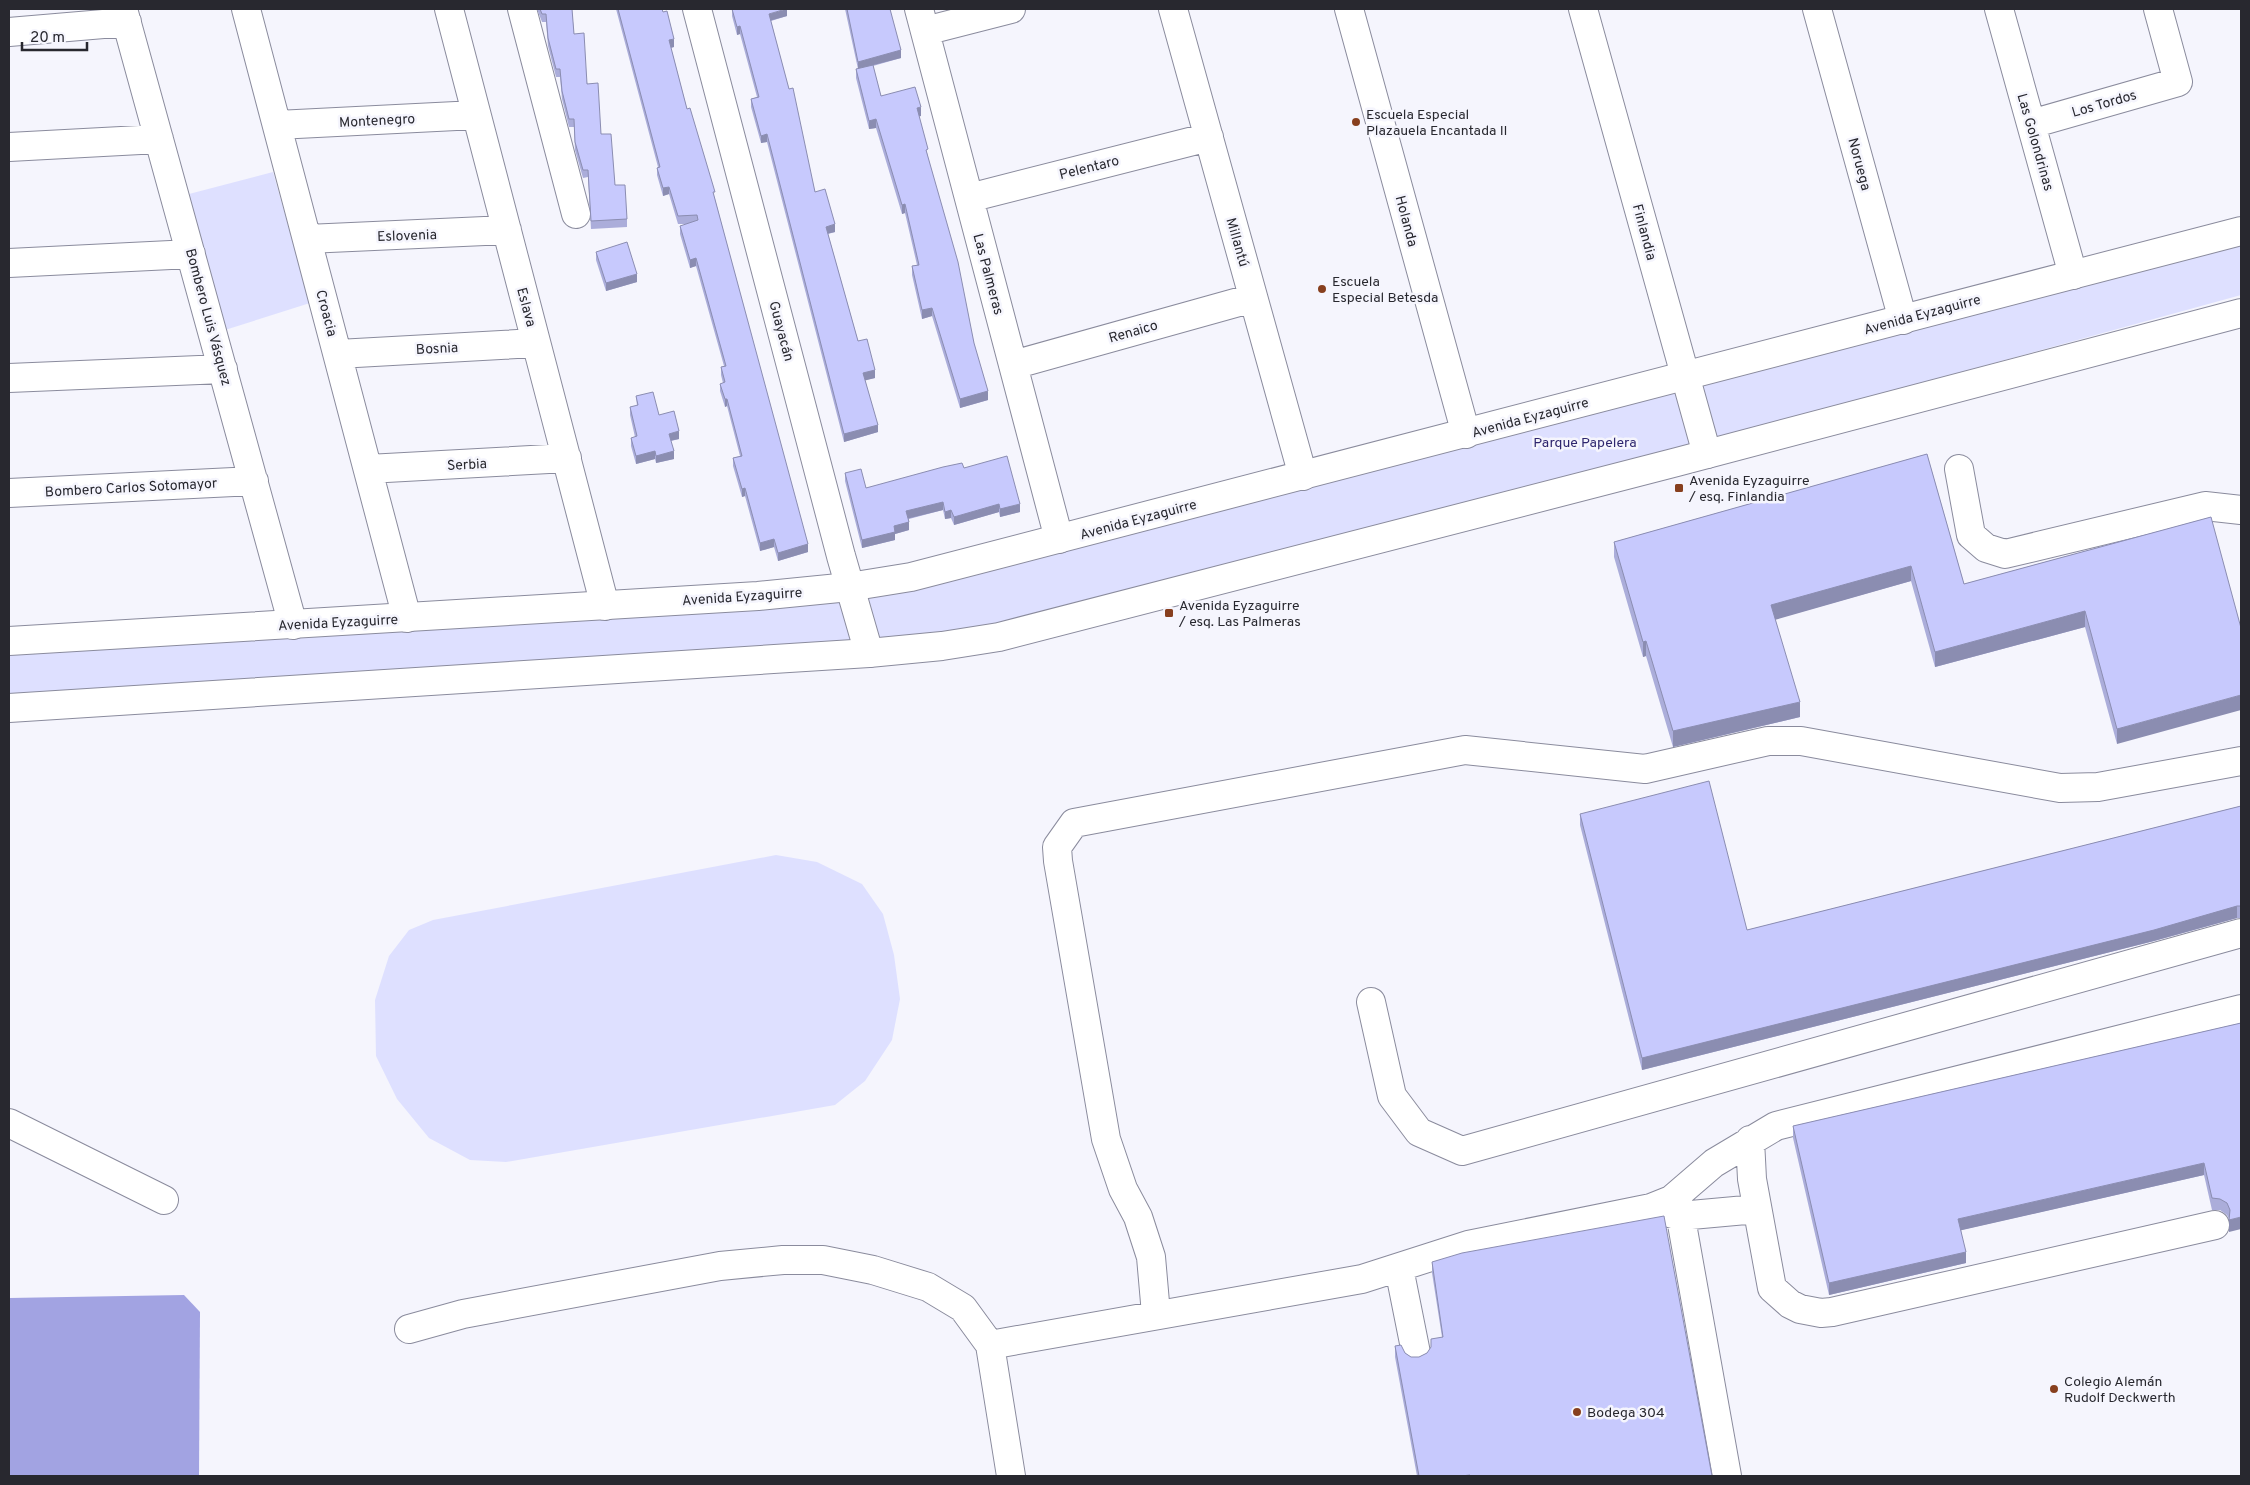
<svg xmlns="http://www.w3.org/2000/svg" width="2250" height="1485" font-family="Overpass,sans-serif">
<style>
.green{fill:#dee0ff}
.water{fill:#a2a3e2}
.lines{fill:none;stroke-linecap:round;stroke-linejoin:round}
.minor-casing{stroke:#8a8b9d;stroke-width:30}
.major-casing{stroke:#8a8b9d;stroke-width:30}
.minor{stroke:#fff;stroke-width:28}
.major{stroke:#fff;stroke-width:28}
.wall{fill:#abadda}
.shaded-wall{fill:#8b8db1}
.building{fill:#c7c9fd;stroke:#8b8db1}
.poi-dot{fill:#873f1e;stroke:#f5f5fd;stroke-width:2}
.labels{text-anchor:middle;stroke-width:5;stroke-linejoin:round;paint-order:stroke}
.street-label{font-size:14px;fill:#28282f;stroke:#f5f5fd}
.poi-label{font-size:14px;fill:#28282f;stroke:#f5f5fd;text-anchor:start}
.park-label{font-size:14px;fill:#2e266e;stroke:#f5f5fd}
</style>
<rect width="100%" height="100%" fill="#f5f5fd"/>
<!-- green -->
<path class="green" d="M273,172L310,303L225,330L189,194Z
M2241,242V295L1634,462L991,625L899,637L9,699V649L812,601Z
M776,855L817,862L862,884L883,914L894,955L900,999L892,1040L865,1081L835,1105L506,1162L470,1160L429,1138L397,1099L376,1056L375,1000L389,956L409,930L433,920Z"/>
<!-- water -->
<path class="water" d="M184,1295L200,1312L199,1476H9V1298Z"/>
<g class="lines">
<defs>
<path id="minor" d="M123,9L293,625
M246,9L407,618
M449,9L605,606
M522,9L576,214
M697,9L841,556L869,653
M919,9L1059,539
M1173,9L1303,476
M1349,9L1466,434
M1583,9L1707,454
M1817,9L1903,320
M1999,9L2073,275
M925,31L1011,9
M9,32L127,22
M2031,124L2178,82L2158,9
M277,125L476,115
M9,147L159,139
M969,198L1209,137
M307,239L507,230
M9,263L191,254
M338,354L536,343
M1013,365L1253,298
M9,378L223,369
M368,469L567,458
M1959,469L1971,535L1986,548L2005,554L2205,506L2241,510
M9,493L254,481
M1371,1002L1392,1096L1419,1132L1462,1151L2241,933
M9,1123L164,1200
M1750,1140L1752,1179L1772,1288L1790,1304L1800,1309L1821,1313L1832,1312L2215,1225
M1677,1196L1727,1476
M1663,1211L1680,1216L1757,1209
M1399,1268L1416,1353
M1156,1314L1151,1257L1138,1217L1123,1189L1106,1139L1058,861L1057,847L1074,823L1465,750L1645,769L1768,741H1801L2060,788L2098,787L2241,761
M409,1329L463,1314L720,1266L783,1260H823L873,1270L928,1287L963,1308L990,1345L1011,1476
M990,1345L1362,1279L1468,1245L1651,1208L1671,1200L1714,1163L1776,1126L2241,1009"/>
<path id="major" d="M9,641L758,596L849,587L911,577L2241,231
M9,708L869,653L942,646L999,637L1677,462L2241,313"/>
</defs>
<!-- minor casing -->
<use href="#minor" class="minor-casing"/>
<!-- major casing -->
<use href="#major" class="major-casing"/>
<!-- minor -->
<use href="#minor" class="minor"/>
<!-- major -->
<use href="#major" class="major"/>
</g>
<!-- wall -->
<path class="wall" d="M537,9H572L574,34L615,185L627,219V227L591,229L588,177L583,178L575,150L574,127H569L562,99L560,77H556L548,46L546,22H542Z
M616,9H662L674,47L671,48L687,109L715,199L808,552L778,561L774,547L760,551L745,496L742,497L733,466V458L740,456L727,406L725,407L720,391V384L723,383L721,375V367L724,366L696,266L690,268L680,234V226L687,224H678L669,194L663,196L657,175V168L658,167Z
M732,9L787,16L771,21L815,192L835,232L828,234L858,341L875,378L865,380L878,432L844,442L767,142L761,143L751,107V99L757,97L740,34L737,35L732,16Z
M845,9H890L901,58L873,66L881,96L921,116H919L928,157L988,400L960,408L932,316L922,319L912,275V266L917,265L905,213L902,214L876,128L869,129L856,78V69H858Z
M596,252L637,282L606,291L596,260Z
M636,396L659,415L679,439L671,441L674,459L656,463L655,459L636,464L631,446V438L635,437L630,415V407L637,406Z
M1927,454L1964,584L2211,517L2117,744L2085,627L1935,667L1911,581L1775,619L1800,717L1673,747L1646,656L1643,657L1614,557V542Z
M964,468L1020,512L1000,517L999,512L954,525L951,518L945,519L943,510L909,519V530L895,534V540L862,548L845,481V473L866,488Z
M2241,806V918H2237L2154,941L1642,1070L1580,825V814L1747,930Z
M2241,1023L2229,1232V1219L2227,1215L2220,1210H2212L2204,1175L1961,1230L1966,1263L1829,1295L1793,1138V1126Z
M1432,1262L1712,1476H1417L1395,1357V1346L1411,1357H1419L1427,1353L1442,1337L1432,1273Z"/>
<!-- shaded-wall -->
<path class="shaded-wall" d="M787,9V16L769,21V14Z
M740,26V34L737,35V27Z
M674,39V47L669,48V40Z
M901,50V58L858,69V62Z
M921,107V116L917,117V108Z
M876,119V128L869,129V121Z
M767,134V142L761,143V136Z
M669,187V194L663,196V188Z
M905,204V213L902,214V205Z
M835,224V232L826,234V227Z
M696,258V266L690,268V260Z
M637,274V282L606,291V283Z
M932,308V316L922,319V310Z
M875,370V378L863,381V373Z
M988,391V400L960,408V399Z
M725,399H727V406L725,407Z
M878,425V432L844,442V434Z
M679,431V439L669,441V434Z
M655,451V459L636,464V456Z
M674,451V459L656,463V456Z
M745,488V496L742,497V489Z
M943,502V510L906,519V511Z
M999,504V512L954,525V517Z
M1020,504V512L1000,517V509Z
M951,510V518L945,519V512Z
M909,522V530L895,534V540L862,548V540L894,526Z
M774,539V547L760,551V543Z
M808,544V552L778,561V553Z
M1911,566V581L1771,621V605Z
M2085,611V627L1935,667V652Z
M1646,641V656L1643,657V642Z
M2241,695V710L2117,744V729Z
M1800,702V717L1673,747V731Z
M2237,906V918L2154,941L1642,1070V1058Z
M2204,1163V1175L1958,1231V1219Z
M2241,1217V1229L2229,1232V1220Z
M1966,1252V1263L1829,1295V1283Z"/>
<!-- building -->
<path class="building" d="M540,9H572L574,34L584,33L587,84L598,83L601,134H611L615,185H625L627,219L591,221L588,170H583L575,142L574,119H569L562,91L560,69H556L548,38L546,14H542Z
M618,9H662L663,12L667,11L674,39L669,40L687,109L690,108L715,192H713L808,544L778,553L774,539L760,543L745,488L742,489L733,458L742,456L727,399H725L720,384L725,382L721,367L726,366L696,258L690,260L680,226L698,220L697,215L678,216L669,187L663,188L657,168L660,167Z
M732,9H786L769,14L789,89L793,88L815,192L825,189L835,224L826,227L858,341L867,339L875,370L863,373L878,425L844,434L767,134L761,136L751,99L759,97L740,26L737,27Z
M847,9H890L901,50L858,62Z
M873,65L881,96L915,87L921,107L917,108L928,149L926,150L958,262L974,343L988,391L960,399L932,308L922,310L912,266L919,265L905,204L902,205L876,119L869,121L856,69Z
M627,242L637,274L606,283L596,252Z
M653,392L659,415L674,411L679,431L669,434L674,451L656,456L655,451L636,456L631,438L637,436L630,407L638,405L636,396Z
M1927,454L1964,584L2211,517L2241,628V695L2117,729L2085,611L1935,652L1911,566L1771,605L1800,702L1673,731L1646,641L1643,642L1614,542Z
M1007,456L1020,504L1000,509L999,504L954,517L951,510L945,512L943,502L906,511L909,522L894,526L895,532L862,540L845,473L861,469L866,488L943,467L962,463L964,468Z
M1709,781L1747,930L2241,806V906H2237L2154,930L1642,1058L1580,814Z
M2241,1023V1217L2229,1220L2230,1210L2227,1203L2220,1199L2212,1198L2204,1163L1958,1219L1966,1252L1829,1283L1793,1126Z
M1664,1216L1712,1476H1470V1475L1461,1476H1419L1395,1346L1401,1345L1405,1353L1411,1357H1419L1427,1353L1431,1347V1339L1443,1337L1432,1262L1462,1253Z"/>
<!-- markers -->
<g class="poi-dot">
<circle cx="1356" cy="122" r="5"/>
<circle cx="1322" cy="289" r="5"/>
<rect x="1674" y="483" width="10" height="10" rx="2.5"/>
<rect x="1164" y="608" width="10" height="10" rx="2.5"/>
<circle cx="2054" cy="1389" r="5"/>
<circle cx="1577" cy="1412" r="5"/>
</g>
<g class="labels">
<!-- street labels -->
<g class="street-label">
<text transform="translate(2104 103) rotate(-16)" y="5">Los Tordos</text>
<text transform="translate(377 120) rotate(-3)" y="5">Montenegro</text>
<text transform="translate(2036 142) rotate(74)" y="5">Las Golondrinas</text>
<text transform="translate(1860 164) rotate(75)" y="5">Noruega</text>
<text transform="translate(1089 167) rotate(-14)" y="5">Pelentaro</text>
<text transform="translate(1407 221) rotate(75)" y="5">Holanda</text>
<text transform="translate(1645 232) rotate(75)" y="5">Finlandia</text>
<text transform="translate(407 235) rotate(-2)" y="5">Eslovenia</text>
<text transform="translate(1238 242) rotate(74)" y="5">Millantú</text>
<text transform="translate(989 274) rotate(75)" y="5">Las Palmeras</text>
<text transform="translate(527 307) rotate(75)" y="5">Eslava</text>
<text transform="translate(327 313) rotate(75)" y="5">Croacia</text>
<text transform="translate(1922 314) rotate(-15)" y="5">Avenida Eyzaguirre</text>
<text transform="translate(209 317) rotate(75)" y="5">Bombero Luis Vásquez</text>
<text transform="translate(782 331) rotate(75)" y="5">Guayacán</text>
<text transform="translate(1133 331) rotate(-16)" y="5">Renaico</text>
<text transform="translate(437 348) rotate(-3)" y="5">Bosnia</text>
<text transform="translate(1530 417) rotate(-15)" y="5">Avenida Eyzaguirre</text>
<text transform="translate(467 464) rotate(-3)" y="5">Serbia</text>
<text transform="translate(131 487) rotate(-3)" y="5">Bombero Carlos Sotomayor</text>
<text transform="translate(1138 519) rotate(-15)" y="5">Avenida Eyzaguirre</text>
<text transform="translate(742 596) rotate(-4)" y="5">Avenida Eyzaguirre</text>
<text transform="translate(338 622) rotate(-3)" y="5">Avenida Eyzaguirre</text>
</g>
<!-- poi labels -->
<g class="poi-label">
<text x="1366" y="119">Escuela Especial<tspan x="1366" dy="16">Plazauela Encantada II</tspan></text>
<text x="1332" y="286">Escuela<tspan x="1332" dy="16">Especial Betesda</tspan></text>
<text x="1689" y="485">Avenida Eyzaguirre<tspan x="1689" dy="16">/ esq. Finlandia</tspan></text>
<text x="1179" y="610">Avenida Eyzaguirre<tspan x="1179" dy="16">/ esq. Las Palmeras</tspan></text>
<text x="2064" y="1386">Colegio Alemán<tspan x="2064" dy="16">Rudolf Deckwerth</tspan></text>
<text x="1587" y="1417">Bodega 304</text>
</g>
<!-- park labels -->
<g class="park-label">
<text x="1585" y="447">Parque Papelera</text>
</g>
</g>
<!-- border -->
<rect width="2250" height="1485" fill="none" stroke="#28282f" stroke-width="20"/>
<!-- scale -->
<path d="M22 42v8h65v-8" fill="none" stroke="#28282f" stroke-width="2.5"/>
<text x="30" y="42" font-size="15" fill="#28282f" stroke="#f5f5fd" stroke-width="4" paint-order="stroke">20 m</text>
</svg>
